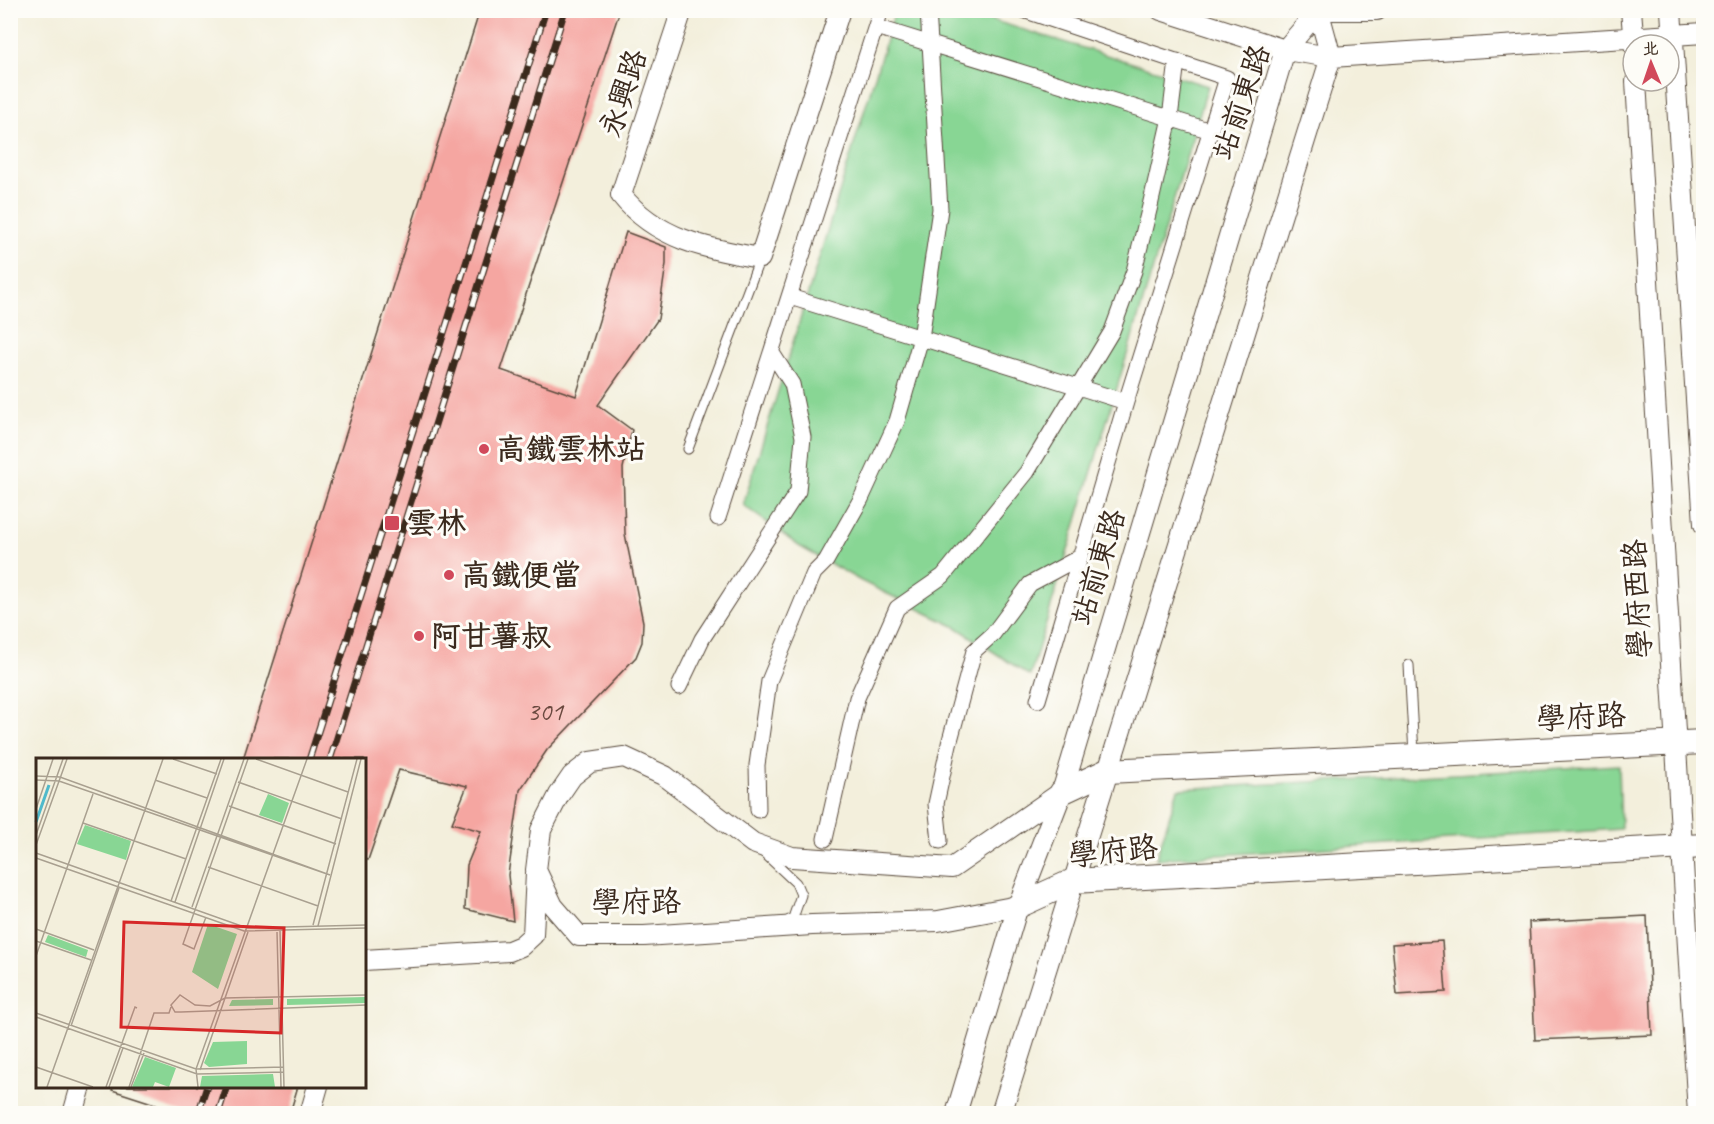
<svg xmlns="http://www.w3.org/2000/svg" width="1714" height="1124" font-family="Caveat,'LXGW WenKai TC',sans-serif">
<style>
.green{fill:#88d694;stroke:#628059;stroke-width:1.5}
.building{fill:#f5a6a1}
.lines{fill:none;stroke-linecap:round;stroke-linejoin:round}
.service-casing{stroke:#57483a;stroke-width:11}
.pedestrian-casing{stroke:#57483a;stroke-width:17}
.minor-casing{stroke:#57483a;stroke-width:22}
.tertiary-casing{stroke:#57483a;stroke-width:26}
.service{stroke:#fff;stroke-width:9}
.pedestrian{stroke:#fff;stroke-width:15}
.minor{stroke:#fff;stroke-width:20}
.tertiary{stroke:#fff;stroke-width:24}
.rail-casing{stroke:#3b2a1e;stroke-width:7}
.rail{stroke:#fdfcf7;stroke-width:4.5;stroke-dasharray:14;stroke-linecap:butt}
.poi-dot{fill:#d1495b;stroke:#fdfcf7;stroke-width:2}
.labels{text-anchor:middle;stroke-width:6;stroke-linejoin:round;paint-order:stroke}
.number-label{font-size:27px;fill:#6a493f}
.street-label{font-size:30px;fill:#3b2a1e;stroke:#fdfcf7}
.poi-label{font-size:30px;font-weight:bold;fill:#3b2a1e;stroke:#fdfcf7;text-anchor:start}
.inset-river{fill:none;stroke:#4fb9cb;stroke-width:3}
.inset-road{fill:none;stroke:#a9a090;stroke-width:1.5}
.view{fill:#d62828;fill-opacity:0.15;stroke:#d62828;stroke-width:3}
.inset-edge{fill:none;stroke:#3b2a1e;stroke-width:3}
</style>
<rect width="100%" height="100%" fill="#fdfcf7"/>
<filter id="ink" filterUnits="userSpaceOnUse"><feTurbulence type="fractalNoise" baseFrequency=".0167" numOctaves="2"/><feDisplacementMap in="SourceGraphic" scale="12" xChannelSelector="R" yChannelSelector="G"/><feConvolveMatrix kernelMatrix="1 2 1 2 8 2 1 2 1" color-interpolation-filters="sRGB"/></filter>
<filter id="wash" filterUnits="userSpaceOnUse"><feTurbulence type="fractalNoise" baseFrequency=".008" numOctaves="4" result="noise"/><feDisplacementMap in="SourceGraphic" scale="24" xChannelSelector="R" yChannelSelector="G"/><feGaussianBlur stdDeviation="1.35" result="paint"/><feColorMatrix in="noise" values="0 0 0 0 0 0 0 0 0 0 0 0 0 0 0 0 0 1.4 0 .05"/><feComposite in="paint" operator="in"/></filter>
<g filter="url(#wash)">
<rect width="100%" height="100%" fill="#f3efdc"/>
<!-- green -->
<path class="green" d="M895,11H962L1208,86L1030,676L956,627L861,581L799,546L743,505Z
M1619,765L1621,829L1156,859L1178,789Z"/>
<g id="blocks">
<!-- building -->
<path class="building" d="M480,10H620L501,370L576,396L626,232L666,247V264L658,319L598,405L632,430L623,468L625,534L643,622L642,642L636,657L547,750L520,790L508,875L513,921L465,909L467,865L481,831L452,823L467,786L399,770L368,860L364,859V759H243Z
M1647,916L1652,1035L1535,1040L1529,922Z
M1442,941L1446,992L1397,995L1392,944Z
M113,1086H298L290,1113H183L112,1090Z"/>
</g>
</g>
<g filter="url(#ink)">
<use href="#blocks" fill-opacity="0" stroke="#57483a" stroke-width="1.5"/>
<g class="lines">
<defs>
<path id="service" d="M688,449L760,258
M1409,665L1414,754
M763,852L796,883L801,895L793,918L786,922"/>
<path id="pedestrian" d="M1023,10L1227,78L1126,402L1038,700
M876,27L1211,131
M790,297L1126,402
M718,518L881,10
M679,687L702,639L798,491L803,437L792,384L772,353
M758,810L757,765L769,681L814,573L826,561L861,499L897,421L921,338L940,209L928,10
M825,839L857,698L897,608L943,576L1027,472L1112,331L1134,271L1150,206L1170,118L1177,61
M940,841L936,804L949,744L974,651L993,634L1030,584L1080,557"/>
<path id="minor" d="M682,10L621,195C656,239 707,249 760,258L840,10
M1161,10L1285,50L1331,57L1704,33
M1312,10H1377
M1631,10L1634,45
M1671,10L1704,524
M1636,81L1698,1114
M1018,906L938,921L812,925L644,936H579L553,906L536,870L541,830L559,795L572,776L590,762L624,757L665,776L753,843L792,857L952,868L1062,792
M364,960L509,951L521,946L533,935L536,873
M73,1114L81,1086
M310,1114L318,1086
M956,1114L1018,906L1062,792L1285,50L1319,10
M1001,1114L1331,57L1319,13"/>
<path id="tertiary" d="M1062,792L1107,771L1704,742
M1018,906L1073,881L1704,846"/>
</defs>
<!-- service casing -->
<use href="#service" class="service-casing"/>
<!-- pedestrian casing -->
<use href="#pedestrian" class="pedestrian-casing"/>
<!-- minor casing -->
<use href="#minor" class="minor-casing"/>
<!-- tertiary casing -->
<use href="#tertiary" class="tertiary-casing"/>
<!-- service -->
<use href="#service" class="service"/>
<!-- pedestrian -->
<use href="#pedestrian" class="pedestrian"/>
<!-- minor -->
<use href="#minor" class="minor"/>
<!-- tertiary -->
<use href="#tertiary" class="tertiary"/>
<defs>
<path id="rail" d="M309,760L546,10
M330,760L565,10
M198,1114L207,1086
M218,1114L227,1086"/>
</defs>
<!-- rail casing -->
<use href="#rail" class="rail-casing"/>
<!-- rail -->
<use href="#rail" class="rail"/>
</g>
</g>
<!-- markers -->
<g class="poi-dot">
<circle cx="484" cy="449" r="6"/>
<rect x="384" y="515" width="16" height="16" rx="3"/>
<circle cx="449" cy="575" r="6"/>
<circle cx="419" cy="636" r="6"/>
</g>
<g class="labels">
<!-- number labels -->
<g class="number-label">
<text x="545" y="720">301</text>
</g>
<!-- street labels -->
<g class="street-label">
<text transform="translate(623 93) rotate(-72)" y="10">永興路</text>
<text transform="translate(1241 102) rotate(-71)" y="10">站前東路</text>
<text transform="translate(1098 567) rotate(-73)" y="10">站前東路</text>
<text transform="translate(1637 599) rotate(-93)" y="10">學府西路</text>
<text transform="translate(1581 717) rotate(-3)" y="10">學府路</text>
<text transform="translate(1113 851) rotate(-6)" y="10">學府路</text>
<text transform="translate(636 902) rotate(-1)" y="10">學府路</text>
</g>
<!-- poi labels -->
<g class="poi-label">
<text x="496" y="459">高鐵雲林站</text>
<text x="406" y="533">雲林</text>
<text x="461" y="585">高鐵便當</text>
<text x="431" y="646">阿甘薯叔</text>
</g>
</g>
<!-- overview -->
<g transform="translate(36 758)">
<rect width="330" height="330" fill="#f3efdc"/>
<path d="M232,36L253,45L246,65L223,57ZM49,67L95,83L90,102L41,86ZM172,166L201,176L182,231L156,214ZM12,177L52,192L50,199L9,184ZM330,239V245L251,247V241ZM237,241V247L193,248L196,242ZM211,283V306L173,309L168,305L177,284ZM109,299L140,310L133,329L119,324L117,329H96ZM237,316L239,329H164L166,318Z" fill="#88d694"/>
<path class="inset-river" d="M0,64L13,27"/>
<path class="inset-road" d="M137,1L181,16M220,1L312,34M0,18L24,19L294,117M0,22L23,23L294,117M119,22L171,40M202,24L306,61M193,48L300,86M0,51L17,1M47,65L150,101M0,77L27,1M0,87L31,1M0,95L211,170L330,167M0,100L208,173L330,170M172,109L282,148M135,143L185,1M139,144L188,1M156,149L208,1M170,159L158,191L147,186L212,1M277,167L321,1M282,168L325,1M0,171L58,192M244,172L248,329M241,174L245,329M0,183L55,202M0,198L57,36M330,237L189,240L174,248L159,247L144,237L135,247L139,254H145L330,247M0,255L160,311L248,309M0,259L161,316L248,314M35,268L83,130M0,309L57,329M164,312L212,174M11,329L127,1M70,329L99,249L101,250M73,329L87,290M93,329L118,255H133L135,249M95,329L108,295M162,329L160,311L271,1"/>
<path class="view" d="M88,164L248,170L245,275L85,269Z"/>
<rect width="330" height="330" class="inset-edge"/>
</g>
<!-- margin -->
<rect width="1714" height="1124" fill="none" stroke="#fdfcf7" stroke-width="36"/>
<!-- north arrow -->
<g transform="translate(1651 63) rotate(358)"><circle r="28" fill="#fdfcf7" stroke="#afa8a0" stroke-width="1.5"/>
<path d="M0-4.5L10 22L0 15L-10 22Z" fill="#d1495b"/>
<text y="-9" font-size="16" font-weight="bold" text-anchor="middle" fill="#3b2a1e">北</text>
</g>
</svg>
